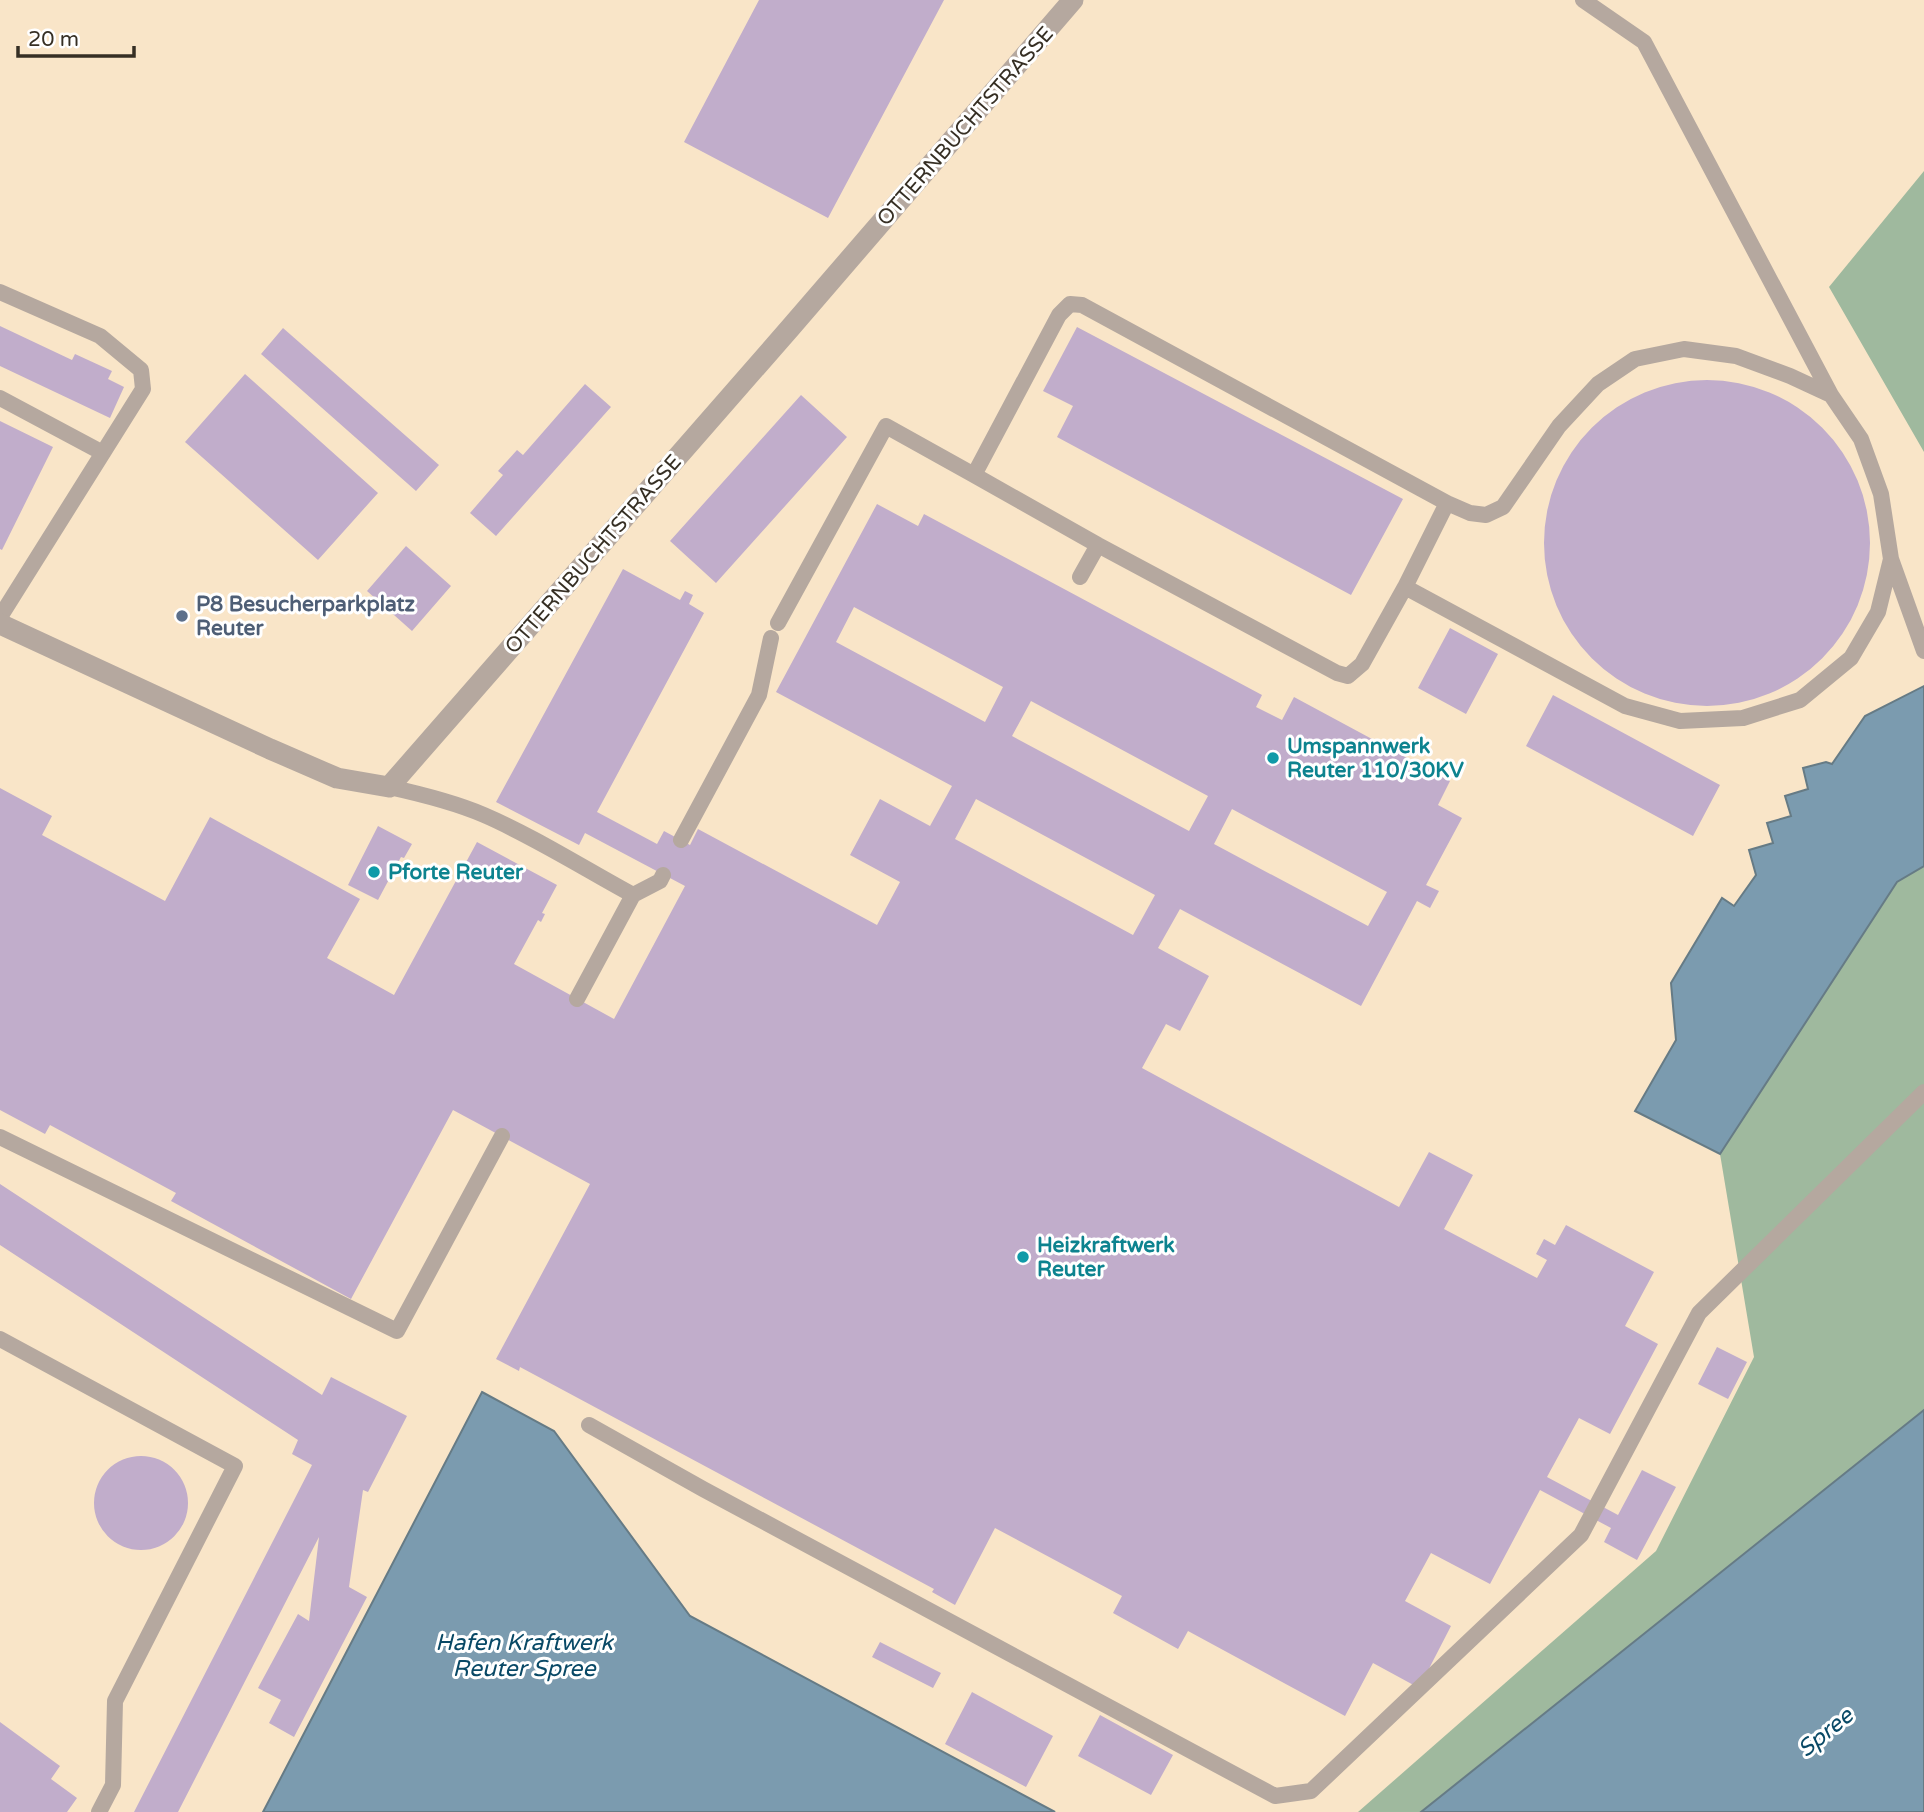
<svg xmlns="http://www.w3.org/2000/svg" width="1924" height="1812" font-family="'Varela Round',sans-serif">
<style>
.forest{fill:#9fb99e}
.water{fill:#7b9baf;stroke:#667b85;stroke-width:2}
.building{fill:#c1adcb;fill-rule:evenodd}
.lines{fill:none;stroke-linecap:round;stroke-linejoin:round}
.service{stroke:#b5a89f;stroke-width:16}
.minor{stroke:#b5a89f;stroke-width:21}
.service-dot{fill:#5c6f8a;stroke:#fff;stroke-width:2.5}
.culture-dot{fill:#0f9aa8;stroke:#fff;stroke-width:2.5}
.labels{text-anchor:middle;stroke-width:6;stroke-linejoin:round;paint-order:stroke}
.street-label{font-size:21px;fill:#362f24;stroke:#fff}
.service-label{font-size:21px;font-weight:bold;fill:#4e5e75;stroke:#fff;text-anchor:start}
.culture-label{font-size:21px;font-weight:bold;fill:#0d838f;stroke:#fff;text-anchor:start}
.water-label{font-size:23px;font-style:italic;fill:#094966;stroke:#fff}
</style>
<rect width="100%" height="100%" fill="#f9e5c8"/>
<!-- forest -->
<path class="forest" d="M1924,171V452L1829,287Z
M1924,866V1410L1421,1812H1358L1656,1551L1754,1357L1720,1154L1897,882Z"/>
<!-- water -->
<path class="water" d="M1924,686V866L1897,882L1720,1154L1635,1111L1676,1040L1671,983L1722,898L1734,906L1756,875L1749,850L1773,843L1767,823L1791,816L1785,796L1808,789L1803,768L1826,762L1832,764L1865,716Z
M482,1392L554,1431L690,1616L1055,1812H263Z
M1924,1410V1812H1421Z"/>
<!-- building -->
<path class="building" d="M759,0H944L828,218L684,142Z
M0,326L72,360L75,354L112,371L108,379L124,387L110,418L0,366Z
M1077,327L1403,499L1351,595L1057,437L1073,406L1043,391Z
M283,328L439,465L416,491L261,354Z
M245,374L378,493L318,560L185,442Z
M1544 543a163 163 0 1 1 326 0a163 163 0 1 1-326 0Z
M585,384L611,407L496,536L470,513L503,475L498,471L517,450L523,455Z
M801,395L847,437L716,583L670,541Z
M0,421L53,447L2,550L0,549Z
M877,504L918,526L924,514L1262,695L1256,707L1282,720L1294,697L1450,781L1438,805L1462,818L1426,885L1439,891L1430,908L1417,901L1361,1006L1180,909L1158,948L1209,976L1180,1031L1166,1024L1142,1068L1399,1207L1429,1152L1473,1175L1444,1229L1537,1278L1547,1260L1536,1254L1544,1239L1555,1245L1566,1225L1654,1272L1625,1326L1658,1344L1610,1434L1579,1418L1547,1477L1618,1515L1642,1470L1676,1487L1637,1560L1604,1542L1611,1528L1540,1490L1490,1584L1431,1553L1405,1601L1451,1626L1419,1688L1373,1663L1345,1716L1188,1631L1178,1649L1113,1613L1122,1596L995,1528L955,1605L932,1592L934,1589L520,1367L519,1371L496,1359L590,1184L453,1110L351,1299L171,1201L176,1193L50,1125L45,1134L0,1110V788L52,816L42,835L165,901L210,817L360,899L327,958L394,995L477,842L557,885L542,913L545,914L541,922L538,920L514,964L614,1019L685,886L585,833L579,845L496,802L623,569L680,600L685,591L693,595L689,604L704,613L597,812L657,844L664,831L690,845L698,829L877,925L900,882L850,855L880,799L930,826L952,786L776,692ZM854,607L1003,687L985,722L836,642ZM1031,701L1208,796L1189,831L1012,736ZM976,799L1155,895L1133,935L955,839ZM1232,809L1387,892L1368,926L1214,844Z
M406,546L451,586L412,631L367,591Z
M1450,628L1498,654L1466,714L1418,688Z
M1553,695L1720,785L1693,836L1526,746Z
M378,826L412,844L404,858L401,857L378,900L348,885Z
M0,1184L322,1395L331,1377L407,1416L368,1492L363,1490L349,1587L367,1597L294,1737L269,1723L281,1700L258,1688L298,1614L309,1621L319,1537L178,1812H134L312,1465L292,1454L298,1440L0,1245Z
M1717,1347L1747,1362L1728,1399L1698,1384Z
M94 1503a47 47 0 1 1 94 0a47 47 0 1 1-94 0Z
M880,1642L941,1673L933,1688L872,1657Z
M972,1692L1053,1736L1026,1787L945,1744Z
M1100,1715L1173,1755L1151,1795L1078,1756Z
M0,1722L60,1766L51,1779L77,1798L67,1812H0Z"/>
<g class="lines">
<!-- service -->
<path class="service" d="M0,292L100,336L141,370L143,389L0,617
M0,398L103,453
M1447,503L1082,305L1070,304L1059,315L974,475L1098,545L1337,673L1348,676L1362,664L1405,587L1625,706L1680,721L1743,718L1800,700L1851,658L1878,612L1891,559L1881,494L1861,439L1831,395L1644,42L1583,0
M1891,559L1924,651
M1080,577L1098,545
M1405,587L1447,503L1470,513L1486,515L1503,507L1559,426L1598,384L1635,359L1684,349L1736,356L1790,376L1831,395
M778,623L886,426L974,475
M389,787C421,794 454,802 484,815C533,836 585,869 633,895
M681,840L759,695L771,638
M577,999L633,895L660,881L663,875
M0,1137L397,1331L502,1136
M0,1339L235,1466L115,1701L113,1785L99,1812
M589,1425L703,1489L1275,1796L1311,1791L1581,1535L1699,1313L1924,1092"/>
<!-- minor -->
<path class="minor" d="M0,624L270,749L337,778L389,787L791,327L1073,0"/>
</g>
<!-- markers -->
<circle class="service-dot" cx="182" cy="616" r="7"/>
<g class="culture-dot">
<circle cx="1273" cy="758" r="7"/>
<circle cx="374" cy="872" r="7"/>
<circle cx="1023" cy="1257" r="7"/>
</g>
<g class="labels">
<!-- street labels -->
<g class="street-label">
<text transform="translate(965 126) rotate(-49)" y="7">OTTERNBUCHTSTRASSE</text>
<text transform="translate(593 554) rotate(-49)" y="7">OTTERNBUCHTSTRASSE</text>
</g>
<!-- service labels -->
<g class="service-label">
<text x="196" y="611">P8 Besucherparkplatz<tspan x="196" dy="24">Reuter</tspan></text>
</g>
<!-- culture labels -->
<g class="culture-label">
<text x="1287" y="753">Umspannwerk<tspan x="1287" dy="24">Reuter 110/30KV</tspan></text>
<text x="388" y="879">Pforte Reuter</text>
<text x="1037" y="1252">Heizkraftwerk<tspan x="1037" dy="24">Reuter</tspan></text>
</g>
<!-- water labels -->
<g class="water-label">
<text x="524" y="1650">Hafen Kraftwerk<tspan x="524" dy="26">Reuter Spree</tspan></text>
<text transform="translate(1825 1732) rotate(-39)" y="8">Spree</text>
</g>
</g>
<!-- scale -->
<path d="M18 46v10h116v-10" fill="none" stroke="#362f24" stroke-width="3.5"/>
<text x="28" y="46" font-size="21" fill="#362f24" stroke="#ffffff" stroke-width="5" paint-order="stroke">20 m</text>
</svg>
